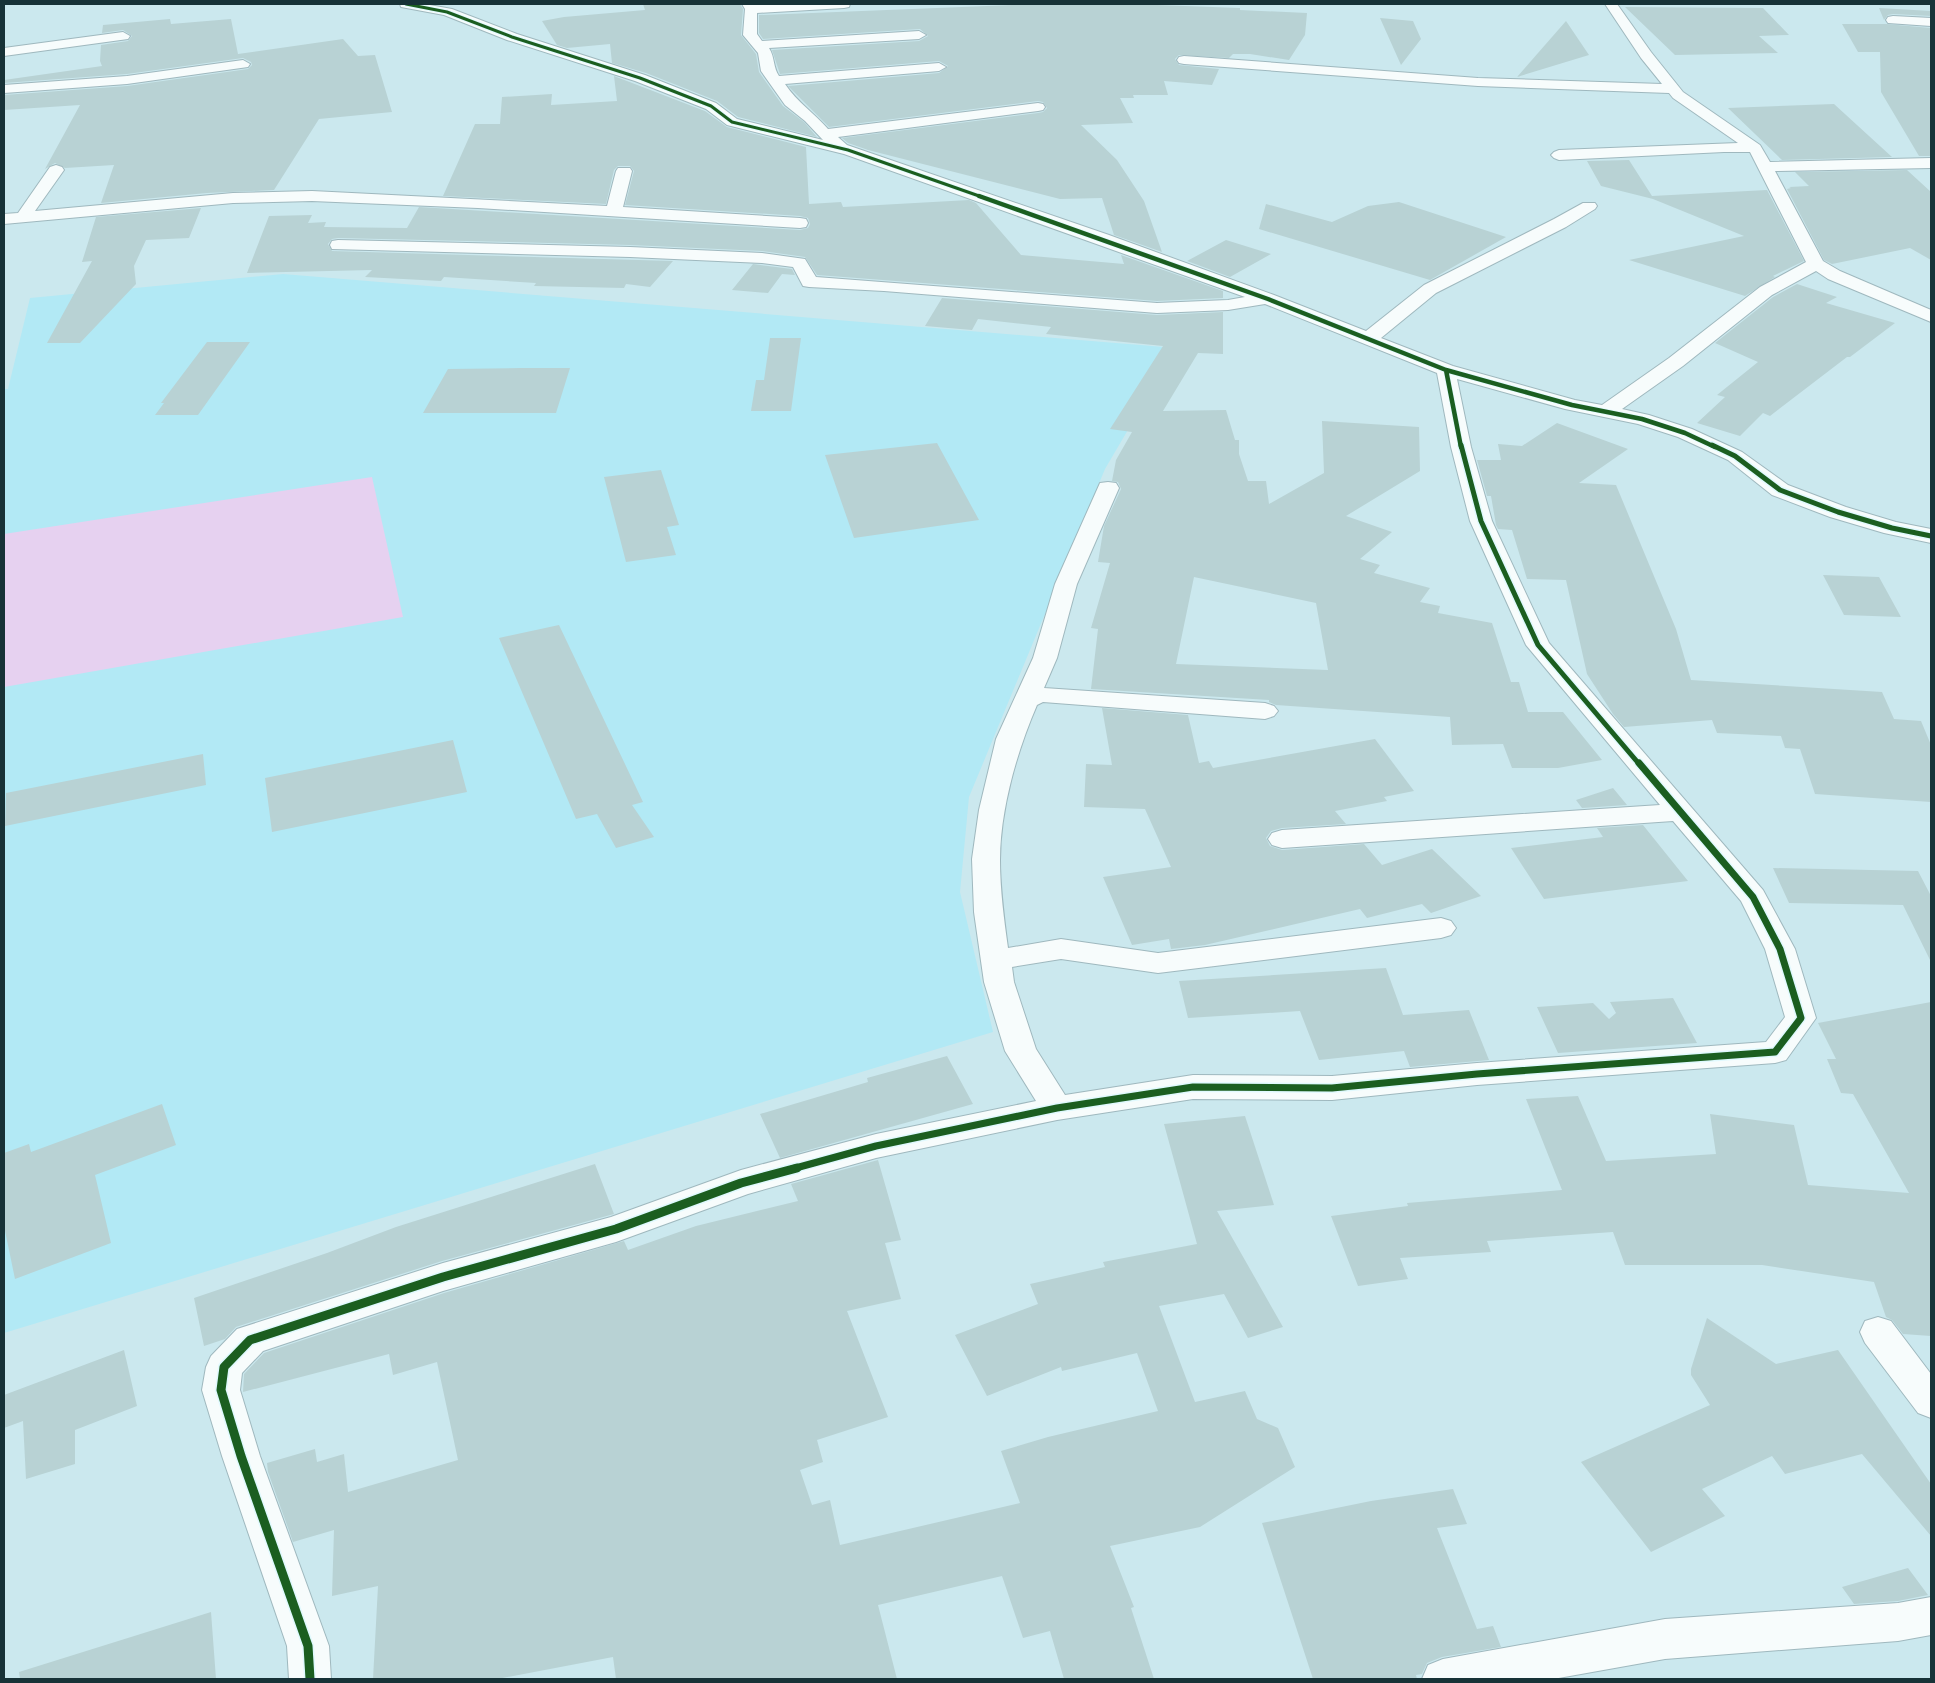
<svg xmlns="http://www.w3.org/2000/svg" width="1935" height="1683" font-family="Mulish,sans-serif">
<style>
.built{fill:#b2e9f5}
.green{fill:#e6d1f0}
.building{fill:#b8d2d4;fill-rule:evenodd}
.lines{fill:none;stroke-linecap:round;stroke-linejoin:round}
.minor-casing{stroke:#9fb8be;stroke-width:2}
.minor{fill:#f7fcfc;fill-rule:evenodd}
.cycleway-far4-casing{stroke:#e0f9fe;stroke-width:5}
.cycleway-far3-casing{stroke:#e0f9fe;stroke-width:6}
.cycleway-far2-casing{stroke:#e0f9fe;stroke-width:8}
.cycleway-far1-casing{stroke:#e0f9fe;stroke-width:10}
.cycleway-casing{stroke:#e0f9fe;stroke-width:12}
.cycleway-far4{stroke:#1b5e20;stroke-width:3}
.cycleway-far3{stroke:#1b5e20;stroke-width:4.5}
.cycleway-far2{stroke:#1b5e20;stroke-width:5}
.cycleway-far1{stroke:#1b5e20;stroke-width:7}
.cycleway{stroke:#1b5e20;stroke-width:9}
</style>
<rect width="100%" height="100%" fill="#cbe8ee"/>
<!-- built -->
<path class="built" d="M283,274L1176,348L1105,469L969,797L960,892L993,1032L4,1333V389H8L30,298Z"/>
<!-- green -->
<path class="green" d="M372,477L403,617L4,687V534Z"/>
<!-- building -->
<path class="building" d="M643,4H740L743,9L741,35L756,54L759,72L783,106L804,122L817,137L738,117L717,101L646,73L612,63L610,44L567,48L557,45L542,21L564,17L645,10Z
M1035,4H1158L1157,5L1240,8V10L1307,13L1305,35L1289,60L1250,54H1233L1229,58L1179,55L1175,59L1179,65L1219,69L1212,85L1164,81L1168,95H1133L1134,98H1120L1133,123L1081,125L1117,160L1144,201L1162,252L1114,235L1102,198L1060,199L868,150L848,143L842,138L1038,113L1043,112L1047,108L1043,102L1038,101L829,127L788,86L939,73L948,66L939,61L780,74L772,50L919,41L928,36L920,29L763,39L759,33V15Z
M1625,7L1763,8L1789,35L1759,36L1778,53L1675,55Z
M1879,8L1931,11V16L1893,14L1888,15L1884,20Z
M1380,18L1413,21L1421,39L1401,65Z
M170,19L171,24L231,19L238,54L343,39L358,56L375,55L392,112L319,119L274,190L207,193L101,203L114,165L65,168L55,163L45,169L80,105L4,110V95L127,86L248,69L252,65L251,62L243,58L127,74L4,83V80L102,66L100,61L101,45L128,41L132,36L123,30L102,33L103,25Z
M1566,21L1589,55L1517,77Z
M1842,24H1886L1931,28V156H1919L1881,92L1880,52H1858Z
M614,76L705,111L727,127L806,147L809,204L841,202L843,207L969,200L976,203L1021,255L1124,264L1121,255L1223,291V298L1157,301L817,275L805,257L762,251L630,245L338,238L332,239L328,244L332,251L673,261L650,287L626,284L624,288L534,286L536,283L444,277L441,281L365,277L372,270L247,273L269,216L312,215L308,223L326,222L324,227L407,228L419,207L800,230L808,228L810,224L808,218L800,216L625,205L634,171L630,166H618L614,170L606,204L443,196L475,124H500L502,97L552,94L551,105L617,101Z
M1834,104L1892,157L1782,160L1728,108Z
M1629,160L1652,196L1767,190L1804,261L1773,276L1775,277L1745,296L1629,260L1744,236L1653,199L1601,186L1587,161Z
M1907,170L1931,192V260L1910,248L1832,264L1824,260L1787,189L1791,188L1789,187L1809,186L1795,172Z
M1399,202L1506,237L1430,280L1259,229L1266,204L1332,222L1368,206Z
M201,208L189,238L146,240L134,266L136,284L80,343H47L92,261L82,262L96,217Z
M1226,240L1271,254L1230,277L1187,261Z
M753,264L792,269L795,275L782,274L768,293L732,290Z
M1797,284L1837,297L1826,303L1895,323L1850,357H1847L1770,416L1763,413L1740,436L1697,423L1725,397L1717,395L1758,362L1715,343L1773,297Z
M942,298L1157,315L1223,312V354L1198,353L1163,411L1226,410L1235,440H1239V454L1248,481H1266L1269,504L1324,473L1322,421L1419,427L1420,471L1346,516L1392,532L1360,559L1380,565L1374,573L1430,588L1420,602L1440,606L1438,613L1492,623L1511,682H1519L1528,712H1563L1602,760L1558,768H1512L1503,744L1452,745L1450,717L1276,705L1269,702V700L1091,689L1098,629L1091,628L1110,563L1098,562L1104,526L1121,489L1118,482L1112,481L1116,460L1132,432L1110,429L1163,346L1046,334L1051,327L978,319L972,330L925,326ZM1194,577L1316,603L1328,670L1176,664Z
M770,338H801L791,411H751L756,380H764Z
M207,342H250L198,415H155L164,403H161Z
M521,368H570L556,413H423L448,369Z
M1557,423L1628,449L1579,483L1616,485L1676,629L1691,680L1882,692L1894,719L1921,721L1931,745V802L1815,794L1800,749L1785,748L1781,736L1717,733L1712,720L1624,727L1613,714L1587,674L1566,580L1527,579L1512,530L1498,529L1496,525L1491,496H1487L1477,460H1501L1498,444L1522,446Z
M937,443L979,520L854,538L825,455Z
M661,470L679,525L667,527L676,555L626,562L604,477Z
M1823,575L1879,577L1901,617L1844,615Z
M559,625L643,802L632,805L654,837L616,848L597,814L576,819L499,638Z
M1102,708L1188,715L1199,763L1209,761L1213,768L1375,739L1414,791L1384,797L1387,801L1335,811L1346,824L1282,828L1271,831L1266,838L1270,846L1282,850L1364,844L1382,865L1432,849L1481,896L1431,913L1422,904L1367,918L1360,909L1205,945L1171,949L1169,939L1132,945L1103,877L1171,867L1145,809L1084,807L1086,764L1112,765Z
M453,740L467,792L272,832L265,778Z
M203,754L206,785L5,826L6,793Z
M1613,788L1627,805L1582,808L1576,800Z
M1643,825L1688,881L1544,899L1511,848L1603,837L1597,828Z
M1773,868L1918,871L1931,896V962L1903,905L1789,903Z
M1386,968L1403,1015L1469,1010L1489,1060L1410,1067L1404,1051L1319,1060L1300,1011L1188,1018L1179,981Z
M1673,998L1697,1043L1558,1053L1537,1007L1593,1003L1609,1019L1616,1013L1610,1002Z
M1931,1002V1336L1903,1334L1892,1320L1886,1317L1874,1282L1762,1265H1625L1613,1232L1487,1241L1491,1252L1400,1258L1408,1279L1358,1286L1331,1216L1408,1206L1407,1203L1562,1190L1526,1099L1578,1096L1606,1161L1716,1154L1710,1114L1794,1125L1808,1185L1909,1193L1853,1094L1841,1093L1827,1059H1836L1818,1023Z
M947,1056L973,1104L780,1158L760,1114L868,1082L867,1078Z
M162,1104L176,1145L95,1175L111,1243L15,1279L4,1226V1153L29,1144L31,1152Z
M1245,1116L1274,1205L1217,1211L1283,1327L1248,1338L1224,1294L1159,1306L1195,1402L1245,1391L1257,1419L1278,1428L1295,1467L1200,1527L1110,1546L1134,1607L1131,1608L1154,1679H1064L1050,1631L1023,1638L1002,1576L878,1605L897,1679H616L613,1657L497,1679H373L378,1586L332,1596L334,1530L293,1542L268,1472L267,1463L315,1449L317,1462L344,1454L348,1492L458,1460L437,1362L393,1375L389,1354L243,1392L244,1374L264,1353L444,1293L624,1241L628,1250L696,1226L798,1201L791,1184L878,1160L901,1240L885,1243L901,1299L847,1311L888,1417L817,1440L823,1462L800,1470L812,1505L830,1500L840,1545L1020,1503L1001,1451L1048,1437L1158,1411L1137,1353L1062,1371L1061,1367L987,1396L955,1335L1038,1304L1030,1284L1105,1267L1103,1262L1197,1244L1164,1124Z
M595,1164L614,1214L442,1261L236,1327L225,1339L204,1346L194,1298L327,1253L396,1227Z
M1707,1318L1776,1364L1838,1350L1931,1484V1536L1862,1454L1785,1474L1772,1456L1702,1489L1725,1516L1651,1552L1581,1462L1710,1405L1691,1375V1369Z
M124,1350L137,1406L75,1430V1464L26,1479L23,1421L4,1428V1395Z
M1453,1489L1467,1524L1437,1528L1477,1629L1493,1626L1501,1647L1442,1657L1427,1663L1422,1674L1416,1675L1417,1679H1313L1262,1523L1371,1501Z
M1908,1568L1928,1595L1898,1601L1854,1604L1842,1587Z
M211,1612L216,1679H20L19,1672Z"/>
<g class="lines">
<defs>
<path id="minor" d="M400,4H424L452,9L517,34L645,75L716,103L737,119L823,140L805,121L785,105L761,71L758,53L743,35L745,9L742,4H850L849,7L844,8L757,13V34L762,41L919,31L926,35L919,39L769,48C775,57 773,68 779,76L939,63L946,67L939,71L785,84C797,102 814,113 828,129L1038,103L1043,104L1045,107L1043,110L1038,111L838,137L847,145L1109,235L1274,295L1366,331L1424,285L1554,219L1583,203H1595L1597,206L1595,209L1566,227L1436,293L1381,338L1453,366L1575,400L1602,405L1669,358L1760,287L1806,262L1750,152H1724L1559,160L1554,158L1551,155L1554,152L1559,150L1738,143L1673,98L1669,93L1478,86L1184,64L1179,63L1177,60L1179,57L1184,56L1478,78L1662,84L1641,58L1605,4H1617L1651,52L1683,92L1760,145L1770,162L1931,158V168L1775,171L1823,261L1840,271L1931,310V322L1828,279L1816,271L1772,295L1683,366L1622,409L1649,415L1692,429L1742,452L1788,485L1846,507L1896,522L1931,529V543L1884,533L1830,517L1772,495L1728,460L1678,437L1638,424L1565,409L1457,379L1471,447L1492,521L1549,643L1763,890L1795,949L1816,1018L1786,1060L1775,1063L1477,1085L1332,1100L1193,1099L1057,1120L876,1158L748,1194L616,1242L443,1291L263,1351L242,1373L240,1390L260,1456L329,1646L331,1679H289L287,1646L222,1456L202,1390L206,1367L211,1356L237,1329L443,1263L611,1217L741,1170L876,1134L1036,1101L1005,1051L984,982L974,912L972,859L979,810L996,739L1033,658L1055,584L1100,483L1108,482L1116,483L1119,488L1077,584L1057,658L1044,688L1265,703L1274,706L1278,711L1274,716L1265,719L1043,702L1037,705C1017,751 1000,810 1000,860C1000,890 1004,919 1008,948L1061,939L1158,953L1441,918L1451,921L1456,928L1451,935L1441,938L1158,973L1061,959L1012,967L1014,982L1036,1049L1065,1095L1193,1075L1332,1076L1477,1063L1766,1042L1785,1017L1765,949L1741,901L1673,821L1282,848L1272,845L1268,839L1272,833L1282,830L1660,805L1526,645L1470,521L1451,447L1437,373L1265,304L1228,310L1157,313L884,291L809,287L803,286L793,267L762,263L630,257L332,249L330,245L332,241L338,240L630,247L762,253L805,259L816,277L1157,303L1228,300L1245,297L844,154L727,125L706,109L635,81L507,40L444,15L401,7Z
M1893,16L1931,18V26L1888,23L1886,20L1888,17Z
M123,32L130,36L128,39L4,56V48Z
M243,60L250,64L248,67L127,84L4,93V85L127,76Z
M56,165L62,167L64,170L35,211L233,193L312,191L607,206L616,171L618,168H630L632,171L623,207L800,218L806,219L808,223L806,227L800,228L478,208L312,201L233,203L4,224V214L18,213L50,167Z
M1878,1317L1891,1321L1931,1374V1418L1918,1413L1865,1343L1860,1332L1865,1321Z
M1931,1597V1635L1898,1641L1665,1659L1553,1679H1422L1428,1665L1443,1659L1665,1619L1898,1603Z"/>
</defs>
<!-- minor casing -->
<use href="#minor" class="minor-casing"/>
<!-- minor -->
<use href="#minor" class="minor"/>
<defs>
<path id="cycleway-far4" d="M406,4L447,12L512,37L640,78L711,106L732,122L848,150L982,197"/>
<path id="cycleway-far3" d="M979,196L1268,299L1446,370L1572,405L1642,419L1685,433L1715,447
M1446,370L1461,447"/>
<path id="cycleway-far2" d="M1461,445L1481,521L1538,645L1640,765
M1712,445L1735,456L1780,490L1838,512L1892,528L1931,536"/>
<path id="cycleway-far1" d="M792,1169L876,1146L1057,1108L1193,1087L1332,1088L1477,1074L1775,1052L1801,1018L1780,949L1753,897L1639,763"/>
<path id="cycleway" d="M310,1679L308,1646L241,1456L221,1390L224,1367L250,1340L443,1277L616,1229L741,1183L797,1168"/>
</defs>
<!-- cycleway-far4 casing -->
<use href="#cycleway-far4" class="cycleway-far4-casing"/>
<!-- cycleway-far3 casing -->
<use href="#cycleway-far3" class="cycleway-far3-casing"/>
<!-- cycleway-far2 casing -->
<use href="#cycleway-far2" class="cycleway-far2-casing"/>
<!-- cycleway-far1 casing -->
<use href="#cycleway-far1" class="cycleway-far1-casing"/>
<!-- cycleway casing -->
<use href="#cycleway" class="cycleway-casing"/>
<!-- cycleway-far4 -->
<use href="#cycleway-far4" class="cycleway-far4"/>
<!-- cycleway-far3 -->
<use href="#cycleway-far3" class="cycleway-far3"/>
<!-- cycleway-far2 -->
<use href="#cycleway-far2" class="cycleway-far2"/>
<!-- cycleway-far1 -->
<use href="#cycleway-far1" class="cycleway-far1"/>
<!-- cycleway -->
<use href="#cycleway" class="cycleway"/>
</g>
<!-- border -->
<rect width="1935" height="1683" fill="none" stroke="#173237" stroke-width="10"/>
</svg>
